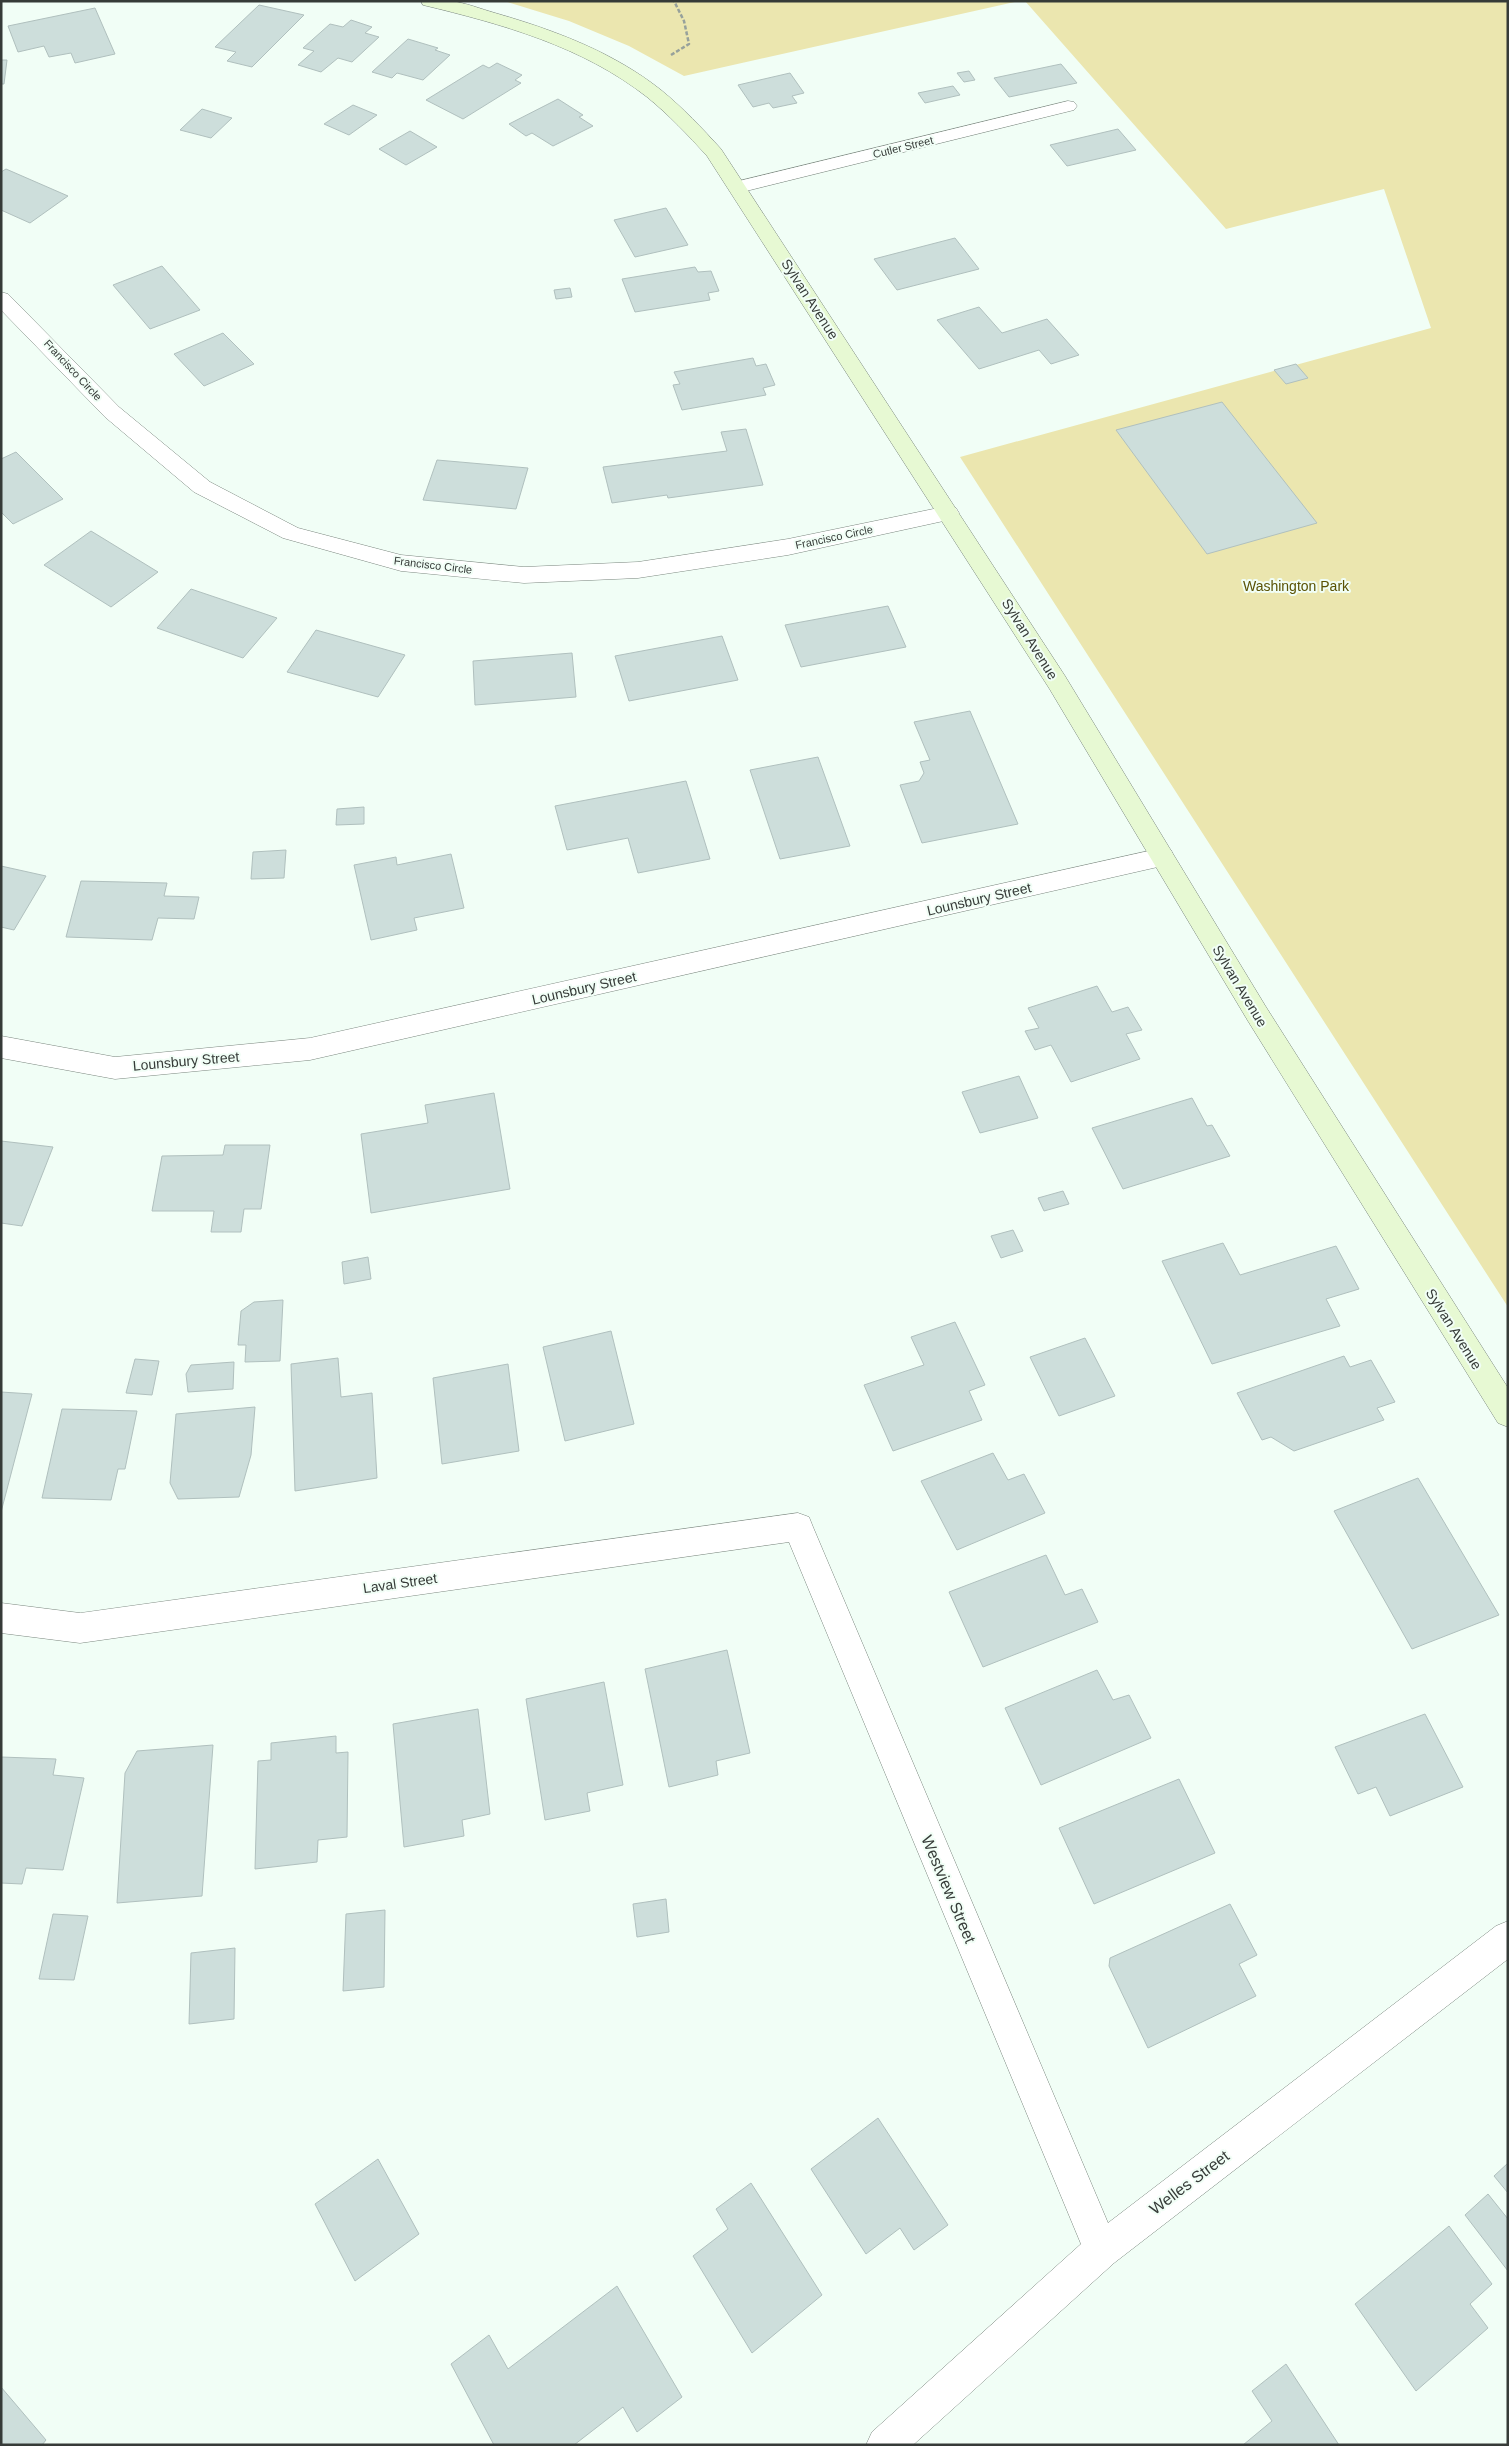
<svg xmlns="http://www.w3.org/2000/svg" width="1509" height="2446" font-family="Helvetica,sans-serif">
<style>
.green{fill:#ebe6af}
.building{fill:#cddedb;stroke:#b0c0be}
.lines{fill:none;stroke-linecap:round;stroke-linejoin:round}
.street-casing{stroke:#7b877f;stroke-width:1}
.secondary-casing{stroke:#7b877f;stroke-width:1}
.path{stroke:#97a19b;stroke-width:2.5;stroke-dasharray:4 2;stroke-linecap:butt}
.street{fill:#fff;fill-rule:evenodd}
.secondary{fill:#e7f9d3;fill-rule:evenodd}
.labels{text-anchor:middle;stroke-width:4;stroke-linejoin:round;paint-order:stroke}
.far-street-label{font-size:11px;fill:#363b38;stroke:#f1fef6}
.street-label{font-size:14px;fill:#363b38;stroke:#f1fef6}
.park-label{font-size:14px;fill:#5a5204;stroke:#f1fef6}
.near-street-label{font-size:16px;fill:#363b38;stroke:#f1fef6}
</style>
<rect width="100%" height="100%" fill="#f1fef6"/>
<!-- green -->
<path class="green" d="M504,1H1019L684,76L629,46L569,21Z
M1025,1H1508V1307L960,457L1431,328L1384,189L1226,229Z"/>
<!-- building -->
<path class="building" d="M259,5L304,15L252,67L227,61L236,52L215,47Z
M95,8L115,54L75,63L71,53L49,57L44,46L18,52L8,26Z
M351,20L372,27L365,33L379,37L352,62L338,58L321,72L298,65L314,51L303,48L330,24L343,27Z
M408,39L438,48L435,50L450,55L423,80L397,73L392,78L372,72Z
M1,60H7L4,84H1Z
M497,63L522,75L515,80L521,83L463,119L426,100L483,65L489,68Z
M1061,64L1077,83L1009,97L994,78Z
M969,71L975,80L964,82L957,73Z
M790,73L804,93L792,96L797,103L773,108L769,103L753,107L738,85Z
M953,86L960,95L925,103L918,93Z
M558,99L583,115L579,117L593,126L553,146L532,133L526,136L509,124Z
M353,105L377,115L349,135L324,124Z
M202,109L232,118L211,138L180,130Z
M1118,129L1136,150L1067,166L1050,145Z
M410,131L437,147L406,165L379,149Z
M6,169L68,196L30,223L1,210V172Z
M666,208L688,245L635,257L614,220Z
M955,238L979,269L897,290L874,259Z
M162,266L200,310L150,329L113,285Z
M695,267L698,272L711,271L719,291L708,293L710,300L635,312L622,279Z
M570,288L572,297L556,299L554,290Z
M979,307L1002,333L1047,319L1079,355L1051,364L1039,350L979,369L937,320Z
M223,333L254,364L204,386L174,354Z
M753,358L756,366L766,364L775,385L763,388L766,395L682,410L673,385L680,384L674,372Z
M1296,364L1308,378L1286,384L1274,370Z
M1222,402L1317,523L1207,554L1116,430Z
M746,429L763,485L668,498L667,495L612,503L603,467L727,451L721,432Z
M16,452L63,499L13,524L1,512V459Z
M437,460L528,468L516,509L423,500Z
M91,531L158,572L111,607L44,565Z
M191,589L277,618L243,658L157,628Z
M888,606L906,647L801,667L785,625Z
M316,630L405,655L378,697L287,672Z
M722,636L738,680L629,701L615,656Z
M572,653L576,697L475,705L473,661Z
M970,711L1018,824L922,843L900,785L919,781L924,773L920,762L930,760L914,722Z
M818,757L850,846L780,859L750,770Z
M686,781L710,859L638,873L628,838L567,850L555,806Z
M364,807V824L336,825L337,809Z
M286,850L284,878L251,879L253,852Z
M451,854L464,908L414,918L417,930L371,940L354,865L396,857L397,865Z
M1,866L46,876L14,930L1,927Z
M81,881L167,883L164,896L199,897L194,919L158,918L152,940L66,937Z
M1097,986L1112,1012L1128,1007L1142,1030L1126,1034L1140,1059L1071,1082L1051,1045L1035,1050L1025,1031L1039,1028L1028,1008Z
M1019,1076L1038,1118L980,1133L962,1092Z
M494,1093L510,1189L371,1213L361,1134L428,1123L425,1105Z
M1192,1098L1207,1126L1212,1125L1230,1156L1123,1189L1092,1128Z
M1,1141L53,1147L22,1226L1,1223Z
M225,1145H270L261,1209H244L241,1232H211L214,1211H152L162,1156L223,1155Z
M1063,1191L1069,1204L1044,1211L1038,1198Z
M1013,1230L1023,1251L1001,1258L991,1236Z
M1223,1243L1240,1275L1336,1246L1359,1289L1326,1299L1340,1326L1212,1364L1162,1261Z
M368,1257L371,1279L344,1284L342,1262Z
M283,1300L280,1361L245,1362L246,1345H238L241,1311L254,1302Z
M955,1322L985,1385L969,1391L982,1420L893,1451L864,1385L924,1365L911,1337Z
M611,1331L634,1424L565,1441L543,1347Z
M1085,1338L1115,1396L1059,1416L1030,1357Z
M1344,1356L1350,1367L1371,1360L1395,1402L1377,1408L1384,1420L1294,1451L1271,1437L1262,1440L1237,1393Z
M338,1358L341,1397L372,1393L377,1478L295,1491L291,1364Z
M135,1359L159,1361L152,1395L126,1393Z
M234,1362L233,1389L188,1392L186,1374L191,1365Z
M508,1364L519,1451L442,1464L433,1378Z
M1,1392L32,1394L1,1512Z
M255,1407L251,1455L239,1497L178,1499L170,1483L176,1414Z
M62,1409L137,1411L125,1469H118L111,1500L42,1498Z
M993,1453L1008,1480L1024,1474L1045,1513L957,1550L921,1481Z
M1418,1478L1499,1615L1412,1649L1334,1511Z
M1046,1555L1065,1595L1082,1589L1098,1622L983,1667L949,1592Z
M727,1650L750,1753L716,1761L718,1775L669,1787L645,1669Z
M1097,1670L1113,1700L1129,1695L1151,1738L1041,1785L1005,1708Z
M604,1682L623,1785L587,1793L590,1811L545,1820L526,1699Z
M478,1709L490,1814L462,1820L464,1836L404,1847L393,1724Z
M1425,1714L1463,1787L1390,1816L1376,1787L1358,1794L1335,1747Z
M336,1736V1753L348,1752L347,1837L318,1840L317,1862L255,1869L258,1761L271,1760V1743Z
M213,1745L202,1896L117,1903L125,1773L137,1751Z
M1,1757L56,1759L53,1775L84,1778L63,1870L26,1868L22,1884L1,1883Z
M1179,1779L1215,1853L1094,1904L1059,1828Z
M666,1899L669,1932L637,1937L633,1904Z
M1230,1904L1257,1955L1239,1964L1256,1996L1148,2048L1109,1966L1110,1958Z
M385,1910L384,1987L343,1991L346,1914Z
M53,1914L88,1916L74,1980L39,1979Z
M235,1948L234,2019L189,2024L191,1953Z
M878,2118L948,2225L914,2250L900,2228L866,2254L811,2169Z
M378,2159L419,2234L355,2281L315,2204Z
M1508,2163V2193L1494,2176Z
M751,2183L822,2295L752,2353L693,2256L728,2229L716,2209Z
M1488,2194L1508,2219V2271L1465,2215Z
M1449,2226L1492,2284L1470,2304L1488,2328L1416,2391L1355,2304Z
M617,2286L682,2397L637,2432L623,2407L574,2445H494L451,2364L489,2335L508,2369Z
M1286,2364L1339,2445H1243L1272,2421L1252,2391Z
M1,2387L46,2440L42,2445H1Z"/>
<g class="lines">
<defs>
<path id="street" d="M1068,101L1074,102L1077,106L1074,110L738,193L731,191L729,187L731,183Z
M1,292L8,294L119,407L210,482L298,528L401,555L524,567L638,562L788,539L948,506L956,508L959,513L956,518L948,520L788,555L638,578L524,583L401,571L283,538L194,492L105,417L1,310Z
M1162,848L1171,850L1174,857L1171,864L1162,866L310,1060L115,1079L1,1058V1036L115,1057L310,1038Z
M798,1513L809,1517L813,1527L1108,2223L1496,1926L1508,1921V1959L1114,2263L913,2445H866L872,2432L1081,2244L789,1542L80,1643L1,1633V1603L80,1613Z"/>
<path id="secondary" d="M421,1C430,1 441,0 451,1C466,3 481,9 495,13C554,30 613,52 661,90C683,108 702,128 721,149L1065,676L1266,1007L1508,1388V1427L1498,1423L1248,1021L1049,688L707,156C688,135 669,115 647,97C582,46 502,24 423,5Z"/>
</defs>
<!-- street casing -->
<use href="#street" class="street-casing"/>
<!-- secondary casing -->
<use href="#secondary" class="secondary-casing"/>
<!-- path -->
<path class="path" d="M671,55L689,44L684,21L674,1"/>
<!-- street -->
<use href="#street" class="street"/>
<!-- secondary -->
<use href="#secondary" class="secondary"/>
</g>
<g class="labels">
<!-- far-street labels -->
<g class="far-street-label">
<text transform="translate(903 147) rotate(-14)" y="4">Cutler Street</text>
<text transform="translate(73 370) rotate(47)" y="4">Francisco Circle</text>
<text transform="translate(834 537) rotate(-12)" y="4">Francisco Circle</text>
<text transform="translate(433 565) rotate(7)" y="4">Francisco Circle</text>
</g>
<!-- street labels -->
<g class="street-label">
<text transform="translate(810 299) rotate(57)" y="5">Sylvan Avenue</text>
<text transform="translate(1030 639) rotate(58)" y="5">Sylvan Avenue</text>
<text transform="translate(979 899) rotate(-13)" y="5">Lounsbury Street</text>
<text transform="translate(1240 986) rotate(59)" y="5">Sylvan Avenue</text>
<text transform="translate(584 988) rotate(-13)" y="5">Lounsbury Street</text>
<text transform="translate(186 1061) rotate(-5)" y="5">Lounsbury Street</text>
<text transform="translate(1454 1329) rotate(58)" y="5">Sylvan Avenue</text>
<text transform="translate(400 1583) rotate(-8)" y="5">Laval Street</text>
</g>
<!-- park labels -->
<g class="park-label">
<text x="1296" y="591">Washington Park</text>
</g>
<!-- near-street labels -->
<g class="near-street-label">
<text transform="translate(949 1889) rotate(67)" y="6">Westview Street</text>
<text transform="translate(1189 2182) rotate(-37)" y="6">Welles Street</text>
</g>
</g>
<!-- border -->
<rect width="1509" height="2446" fill="none" stroke="#363b38" stroke-width="5"/>
</svg>
